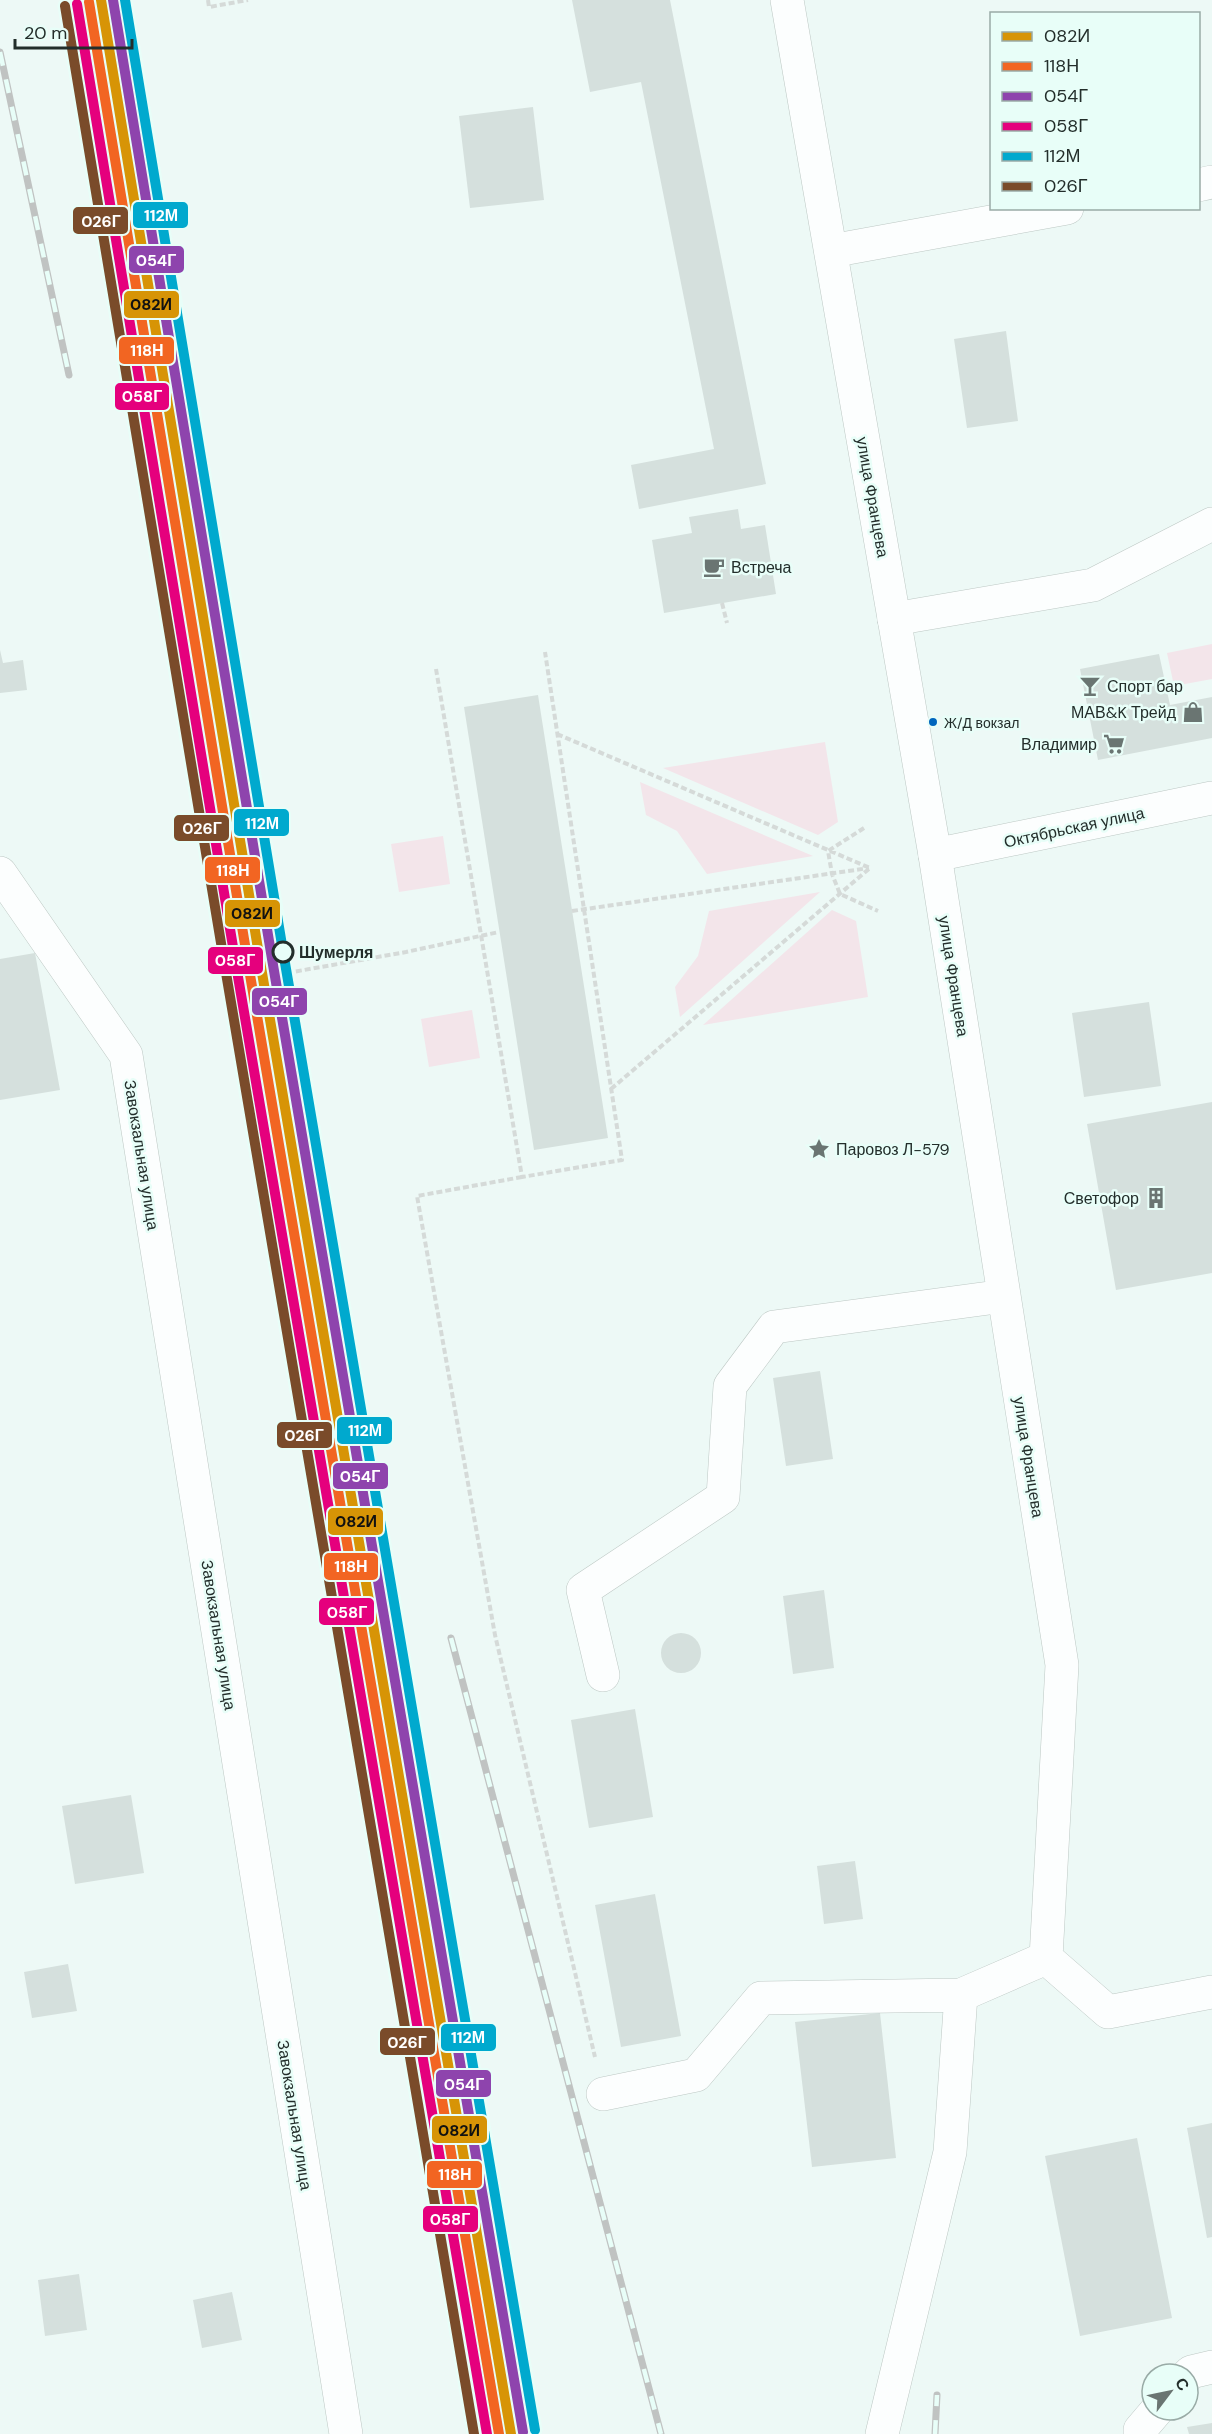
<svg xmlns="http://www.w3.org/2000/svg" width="1212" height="2434" font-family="'DM Sans',sans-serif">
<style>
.green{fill:#f3e5ea}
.building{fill:#d5e0dd}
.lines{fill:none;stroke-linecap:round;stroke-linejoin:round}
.minor-casing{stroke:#bdc8c4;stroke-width:34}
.major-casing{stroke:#bdc8c4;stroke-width:34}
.path{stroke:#d5dad8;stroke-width:4;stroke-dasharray:6 3;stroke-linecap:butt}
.minor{stroke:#fcfefe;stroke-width:33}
.major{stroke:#fcfefe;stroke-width:33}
.rail-casing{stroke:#c0c3c2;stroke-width:7}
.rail{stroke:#e8fef8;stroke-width:4.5;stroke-dasharray:14;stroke-linecap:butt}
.rail-1-casing{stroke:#e8fef8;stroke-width:15}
.rail-2-casing{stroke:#e8fef8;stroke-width:15}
.rail-3-casing{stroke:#e8fef8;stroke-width:15}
.rail-4-casing{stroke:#e8fef8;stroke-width:15}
.rail-5-casing{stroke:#e8fef8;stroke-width:15}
.rail-6-casing{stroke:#e8fef8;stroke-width:15}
.rail-1{stroke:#d79406;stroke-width:10}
.rail-2{stroke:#f26522;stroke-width:10}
.rail-3{stroke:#8e44ad;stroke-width:10}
.rail-4{stroke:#e5007d;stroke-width:10}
.rail-5{stroke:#00a9ce;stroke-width:10}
.rail-6{stroke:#7a4b2a;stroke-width:10}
.bus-dot{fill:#0065bd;stroke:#e8fef8;stroke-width:2}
.stop-dot{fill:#e8fef8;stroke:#232e2b;stroke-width:3}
.labels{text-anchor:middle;stroke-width:5;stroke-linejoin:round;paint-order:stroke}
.bus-label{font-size:14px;fill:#232e2b;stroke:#e8fef8;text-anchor:start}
.street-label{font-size:16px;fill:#232e2b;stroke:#e8fef8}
.poi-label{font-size:16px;fill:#232e2b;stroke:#e8fef8;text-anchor:start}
.stop-label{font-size:16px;font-weight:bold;fill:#232e2b;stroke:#e8fef8;text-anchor:start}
.line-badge{stroke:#e8fef8;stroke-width:2}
.badge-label{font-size:16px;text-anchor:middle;font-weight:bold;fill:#fff}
.pale-badge-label{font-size:16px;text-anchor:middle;font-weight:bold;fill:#111}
</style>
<rect width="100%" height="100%" fill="#edf9f6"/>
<!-- green -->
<path class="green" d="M1212,644V679L1174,686L1167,653Z
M825,742L838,822L818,835L663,768Z
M640,782L813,856L707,874L677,831L646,815Z
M443,836L450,884L399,892L391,844Z
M820,892L680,1017L675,987L698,956L709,911Z
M832,910L856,921L868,997L703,1025Z
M472,1010L480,1058L429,1067L421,1019Z"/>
<!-- building -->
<path class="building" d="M572,0H670L766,484L639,509L631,465L714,449L641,82L590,92Z
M533,107L544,200L470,208L459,116Z
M1006,331L1018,421L967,428L954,339Z
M738,509L741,529L765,525L776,594L664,613L652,540L692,533L689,517Z
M0,650L3,663L23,660L27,690L0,693Z
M1159,654L1170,705L1212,697V738L1098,760L1080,669Z
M538,695L608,1138L534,1150L464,707Z
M35,953L60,1090L0,1100V959Z
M1149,1002L1161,1086L1084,1097L1072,1013Z
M1212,1102V1273L1116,1290L1087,1124Z
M820,1371L833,1459L786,1466L773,1378Z
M824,1590L834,1668L793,1674L783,1596Z
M661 1653a20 20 0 1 1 40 0a20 20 0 1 1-40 0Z
M635,1709L653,1817L589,1828L571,1720Z
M131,1795L144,1873L75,1884L62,1806Z
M855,1861L863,1919L824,1924L817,1866Z
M655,1894L681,2036L621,2047L595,1905Z
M68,1964L77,2011L32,2018L24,1972Z
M880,2013L896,2158L812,2167L795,2022Z
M1212,2123V2237L1207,2238L1187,2128Z
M1137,2138L1172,2318L1080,2336L1045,2156Z
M79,2274L87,2330L45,2336L38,2280Z
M232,2292L242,2340L202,2348L193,2300Z
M1212,2423V2434H1189L1187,2427Z"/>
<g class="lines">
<defs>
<path id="minor" d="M1198,185L1212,182
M831,251L1067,208
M894,619L1093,585L1212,524
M935,855L1062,1665L1046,1958
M0,873L126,1055L346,2434
M603,1675L583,1590L723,1497L730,1386L774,1327L1004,1296
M1046,1958L1108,2012L1212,1992
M603,2094L696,2075L761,1998L961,1995L1046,1958
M1188,2375L1191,2372L1212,2367
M882,2434L950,2152L961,1995
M1140,2434V2430L1157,2410"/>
<path id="major" d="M787,0L935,855L1212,798"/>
</defs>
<!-- minor casing -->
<use href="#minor" class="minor-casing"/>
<!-- major casing -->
<use href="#major" class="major-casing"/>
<!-- path -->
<path class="path" d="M208,0L209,7L248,0
M722,603L727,623
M436,669L522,1177L622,1160L545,652
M557,734L870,868
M864,828L828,851L832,874L840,894L878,911
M572,911L869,868
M287,973L406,952L499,932
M611,1089L870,868
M522,1177L417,1196L495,1635L595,2057"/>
<!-- minor -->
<use href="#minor" class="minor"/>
<!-- major -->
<use href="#major" class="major"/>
<defs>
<path id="rail" d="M0,52L69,375
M451,1638L661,2434
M935,2434L937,2395"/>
</defs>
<!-- rail casing -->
<use href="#rail" class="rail-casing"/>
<!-- rail -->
<use href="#rail" class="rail"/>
<defs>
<path id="rail-1" d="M101,0L260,961L511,2434"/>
<path id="rail-2" d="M89,2L248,963L499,2434"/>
<path id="rail-3" d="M113,0L272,959L523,2432"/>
<path id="rail-4" d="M77,4L236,965L487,2434"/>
<path id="rail-5" d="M125,0L284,957L535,2430"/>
<path id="rail-6" d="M65,6L225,967L474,2434"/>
</defs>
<!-- rail-1 casing -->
<use href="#rail-1" class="rail-1-casing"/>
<!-- rail-2 casing -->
<use href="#rail-2" class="rail-2-casing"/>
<!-- rail-3 casing -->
<use href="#rail-3" class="rail-3-casing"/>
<!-- rail-4 casing -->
<use href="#rail-4" class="rail-4-casing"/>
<!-- rail-5 casing -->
<use href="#rail-5" class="rail-5-casing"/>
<!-- rail-6 casing -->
<use href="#rail-6" class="rail-6-casing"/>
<!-- rail-1 -->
<use href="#rail-1" class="rail-1"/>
<!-- rail-2 -->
<use href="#rail-2" class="rail-2"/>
<!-- rail-3 -->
<use href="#rail-3" class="rail-3"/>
<!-- rail-4 -->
<use href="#rail-4" class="rail-4"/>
<!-- rail-5 -->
<use href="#rail-5" class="rail-5"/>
<!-- rail-6 -->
<use href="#rail-6" class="rail-6"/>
</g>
<!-- icons -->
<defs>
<symbol id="cafe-bare" viewBox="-9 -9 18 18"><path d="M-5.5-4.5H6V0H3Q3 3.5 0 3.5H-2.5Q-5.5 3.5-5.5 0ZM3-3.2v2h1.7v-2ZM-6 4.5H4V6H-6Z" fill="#6a7572" stroke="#e8fef8" stroke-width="2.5" paint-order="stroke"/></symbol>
<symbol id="bar-bare" viewBox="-9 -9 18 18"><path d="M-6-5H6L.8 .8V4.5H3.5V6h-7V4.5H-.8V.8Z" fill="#6a7572" stroke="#e8fef8" stroke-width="2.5" paint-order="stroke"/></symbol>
<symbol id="shop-bare" viewBox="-9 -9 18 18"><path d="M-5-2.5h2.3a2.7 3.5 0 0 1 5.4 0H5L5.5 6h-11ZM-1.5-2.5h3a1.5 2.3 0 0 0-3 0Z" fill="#6a7572" stroke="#e8fef8" stroke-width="2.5" paint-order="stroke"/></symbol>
<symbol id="supermarket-bare" viewBox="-9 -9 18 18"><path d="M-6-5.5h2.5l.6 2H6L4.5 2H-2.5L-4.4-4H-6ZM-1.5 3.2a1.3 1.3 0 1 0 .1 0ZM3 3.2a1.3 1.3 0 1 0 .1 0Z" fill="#6a7572" stroke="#e8fef8" stroke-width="2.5" paint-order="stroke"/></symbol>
<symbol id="sight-bare" viewBox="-9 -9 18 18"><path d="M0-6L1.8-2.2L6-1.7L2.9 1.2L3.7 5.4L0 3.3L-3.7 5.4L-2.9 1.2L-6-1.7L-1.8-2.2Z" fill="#6a7572" stroke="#e8fef8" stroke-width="2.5" paint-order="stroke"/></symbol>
<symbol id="building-bare" viewBox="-9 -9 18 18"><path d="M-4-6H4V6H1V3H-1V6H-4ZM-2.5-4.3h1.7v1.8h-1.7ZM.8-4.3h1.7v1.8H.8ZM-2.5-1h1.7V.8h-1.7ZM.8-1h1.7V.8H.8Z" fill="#6a7572" stroke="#e8fef8" stroke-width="2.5" paint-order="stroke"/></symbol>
</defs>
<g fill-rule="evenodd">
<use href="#cafe-bare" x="699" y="552" width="30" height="30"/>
<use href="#bar-bare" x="1075" y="671" width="30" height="30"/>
<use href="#shop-bare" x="1178" y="697" width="30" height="30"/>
<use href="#supermarket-bare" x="1099" y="729" width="30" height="30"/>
<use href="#sight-bare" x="804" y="1134" width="30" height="30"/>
<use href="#building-bare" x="1141" y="1183" width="30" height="30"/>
</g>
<!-- markers -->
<circle class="bus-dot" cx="933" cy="722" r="5"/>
<circle class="stop-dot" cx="283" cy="952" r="10"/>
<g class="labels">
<!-- bus labels -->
<g class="bus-label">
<text x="944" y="728">Ж/Д вокзал</text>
</g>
<!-- street labels -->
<g class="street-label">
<text transform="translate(873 497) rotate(80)" y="6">улица Францева</text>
<text transform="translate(1074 827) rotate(-12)" y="6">Октябрьская улица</text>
<text transform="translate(954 976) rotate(81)" y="6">улица Францева</text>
<text transform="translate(142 1155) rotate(81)" y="6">Завокзальная улица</text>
<text transform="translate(1029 1457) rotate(81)" y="6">улица Францева</text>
<text transform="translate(219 1635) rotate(81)" y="6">Завокзальная улица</text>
<text transform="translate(295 2115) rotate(81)" y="6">Завокзальная улица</text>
</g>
<!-- poi labels -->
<g class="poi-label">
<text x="731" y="573">Встреча</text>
<text x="1107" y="692">Спорт бар</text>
<text x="1176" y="718" text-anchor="end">МАВ&amp;K Трейд</text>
<text x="1097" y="750" text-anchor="end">Владимир</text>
<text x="836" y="1155">Паровоз Л-579</text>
<text x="1139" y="1204" text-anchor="end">Светофор</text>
</g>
<!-- stop labels -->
<g class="stop-label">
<text x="299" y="958">Шумерля</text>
</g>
</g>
<g class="line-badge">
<rect x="132" y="201" width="57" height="28" rx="6" fill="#00a9ce"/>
<rect x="72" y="206" width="57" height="29" rx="6" fill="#7a4b2a"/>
<rect x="128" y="245" width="57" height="29" rx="6" fill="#8e44ad"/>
<rect x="123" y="290" width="57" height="29" rx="6" fill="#d79406"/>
<rect x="118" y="336" width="57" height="29" rx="6" fill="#f26522"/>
<rect x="114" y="382" width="56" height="29" rx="6" fill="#e5007d"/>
<rect x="233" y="808" width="57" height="29" rx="6" fill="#00a9ce"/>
<rect x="173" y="814" width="57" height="28" rx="6" fill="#7a4b2a"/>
<rect x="204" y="856" width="57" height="28" rx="6" fill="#f26522"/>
<rect x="224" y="899" width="57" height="29" rx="6" fill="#d79406"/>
<rect x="207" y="946" width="57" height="29" rx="6" fill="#e5007d"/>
<rect x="251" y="987" width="57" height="29" rx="6" fill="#8e44ad"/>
<rect x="336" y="1416" width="57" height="29" rx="6" fill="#00a9ce"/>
<rect x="276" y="1421" width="57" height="28" rx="6" fill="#7a4b2a"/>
<rect x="332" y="1462" width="57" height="28" rx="6" fill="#8e44ad"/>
<rect x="327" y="1507" width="57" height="29" rx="6" fill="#d79406"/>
<rect x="323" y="1552" width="56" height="29" rx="6" fill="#f26522"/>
<rect x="318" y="1597" width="57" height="29" rx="6" fill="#e5007d"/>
<rect x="440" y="2023" width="57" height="29" rx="6" fill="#00a9ce"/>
<rect x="379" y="2027" width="57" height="29" rx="6" fill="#7a4b2a"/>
<rect x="435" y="2069" width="57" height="29" rx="6" fill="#8e44ad"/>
<rect x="431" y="2115" width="57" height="29" rx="6" fill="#d79406"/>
<rect x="426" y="2160" width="57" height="29" rx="6" fill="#f26522"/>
<rect x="422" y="2205" width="57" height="28" rx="6" fill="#e5007d"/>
</g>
<g class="badge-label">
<text x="161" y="221">112М</text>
<text x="101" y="227">026Г</text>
<text x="156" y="266">054Г</text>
<text x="147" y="356">118Н</text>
<text x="142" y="402">058Г</text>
<text x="262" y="829">112М</text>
<text x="202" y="834">026Г</text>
<text x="233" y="876">118Н</text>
<text x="235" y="966">058Г</text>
<text x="279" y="1007">054Г</text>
<text x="365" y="1436">112М</text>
<text x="304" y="1441">026Г</text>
<text x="360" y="1482">054Г</text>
<text x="351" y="1572">118Н</text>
<text x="347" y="1618">058Г</text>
<text x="468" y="2043">112М</text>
<text x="407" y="2048">026Г</text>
<text x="464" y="2090">054Г</text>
<text x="455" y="2180">118Н</text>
<text x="450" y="2225">058Г</text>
</g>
<g class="pale-badge-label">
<text x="151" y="310">082И</text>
<text x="252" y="919">082И</text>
<text x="356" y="1527">082И</text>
<text x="459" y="2136">082И</text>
</g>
<!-- legend -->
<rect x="990" y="12" width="210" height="198" fill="#e8fef8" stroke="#99aba6" stroke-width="1.5"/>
<rect x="1002" y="32" width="30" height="9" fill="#d79406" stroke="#99aba6" stroke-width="1.5"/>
<text x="1044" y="42" font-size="18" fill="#232e2b">082И</text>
<rect x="1002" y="62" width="30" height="9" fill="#f26522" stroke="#99aba6" stroke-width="1.5"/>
<text x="1044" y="72" font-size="18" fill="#232e2b">118Н</text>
<rect x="1002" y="92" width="30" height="9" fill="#8e44ad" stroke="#99aba6" stroke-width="1.5"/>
<text x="1044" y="102" font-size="18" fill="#232e2b">054Г</text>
<rect x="1002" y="122" width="30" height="9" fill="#e5007d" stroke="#99aba6" stroke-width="1.5"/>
<text x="1044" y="132" font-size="18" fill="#232e2b">058Г</text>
<rect x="1002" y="152" width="30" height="9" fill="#00a9ce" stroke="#99aba6" stroke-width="1.5"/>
<text x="1044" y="162" font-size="18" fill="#232e2b">112М</text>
<rect x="1002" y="182" width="30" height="9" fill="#7a4b2a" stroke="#99aba6" stroke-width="1.5"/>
<text x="1044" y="192" font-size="18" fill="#232e2b">026Г</text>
<!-- north arrow -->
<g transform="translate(1170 2392) rotate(58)"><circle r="28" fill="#e8fef8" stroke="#99aba6" stroke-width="1.5"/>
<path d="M0-4.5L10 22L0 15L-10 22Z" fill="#6a7572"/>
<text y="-9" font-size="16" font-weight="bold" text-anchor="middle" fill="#232e2b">С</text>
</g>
<!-- scale -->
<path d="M15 39v9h117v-9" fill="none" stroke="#232e2b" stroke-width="3"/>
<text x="24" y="39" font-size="18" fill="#232e2b" stroke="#e8fef8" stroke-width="4.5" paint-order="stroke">20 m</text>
</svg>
